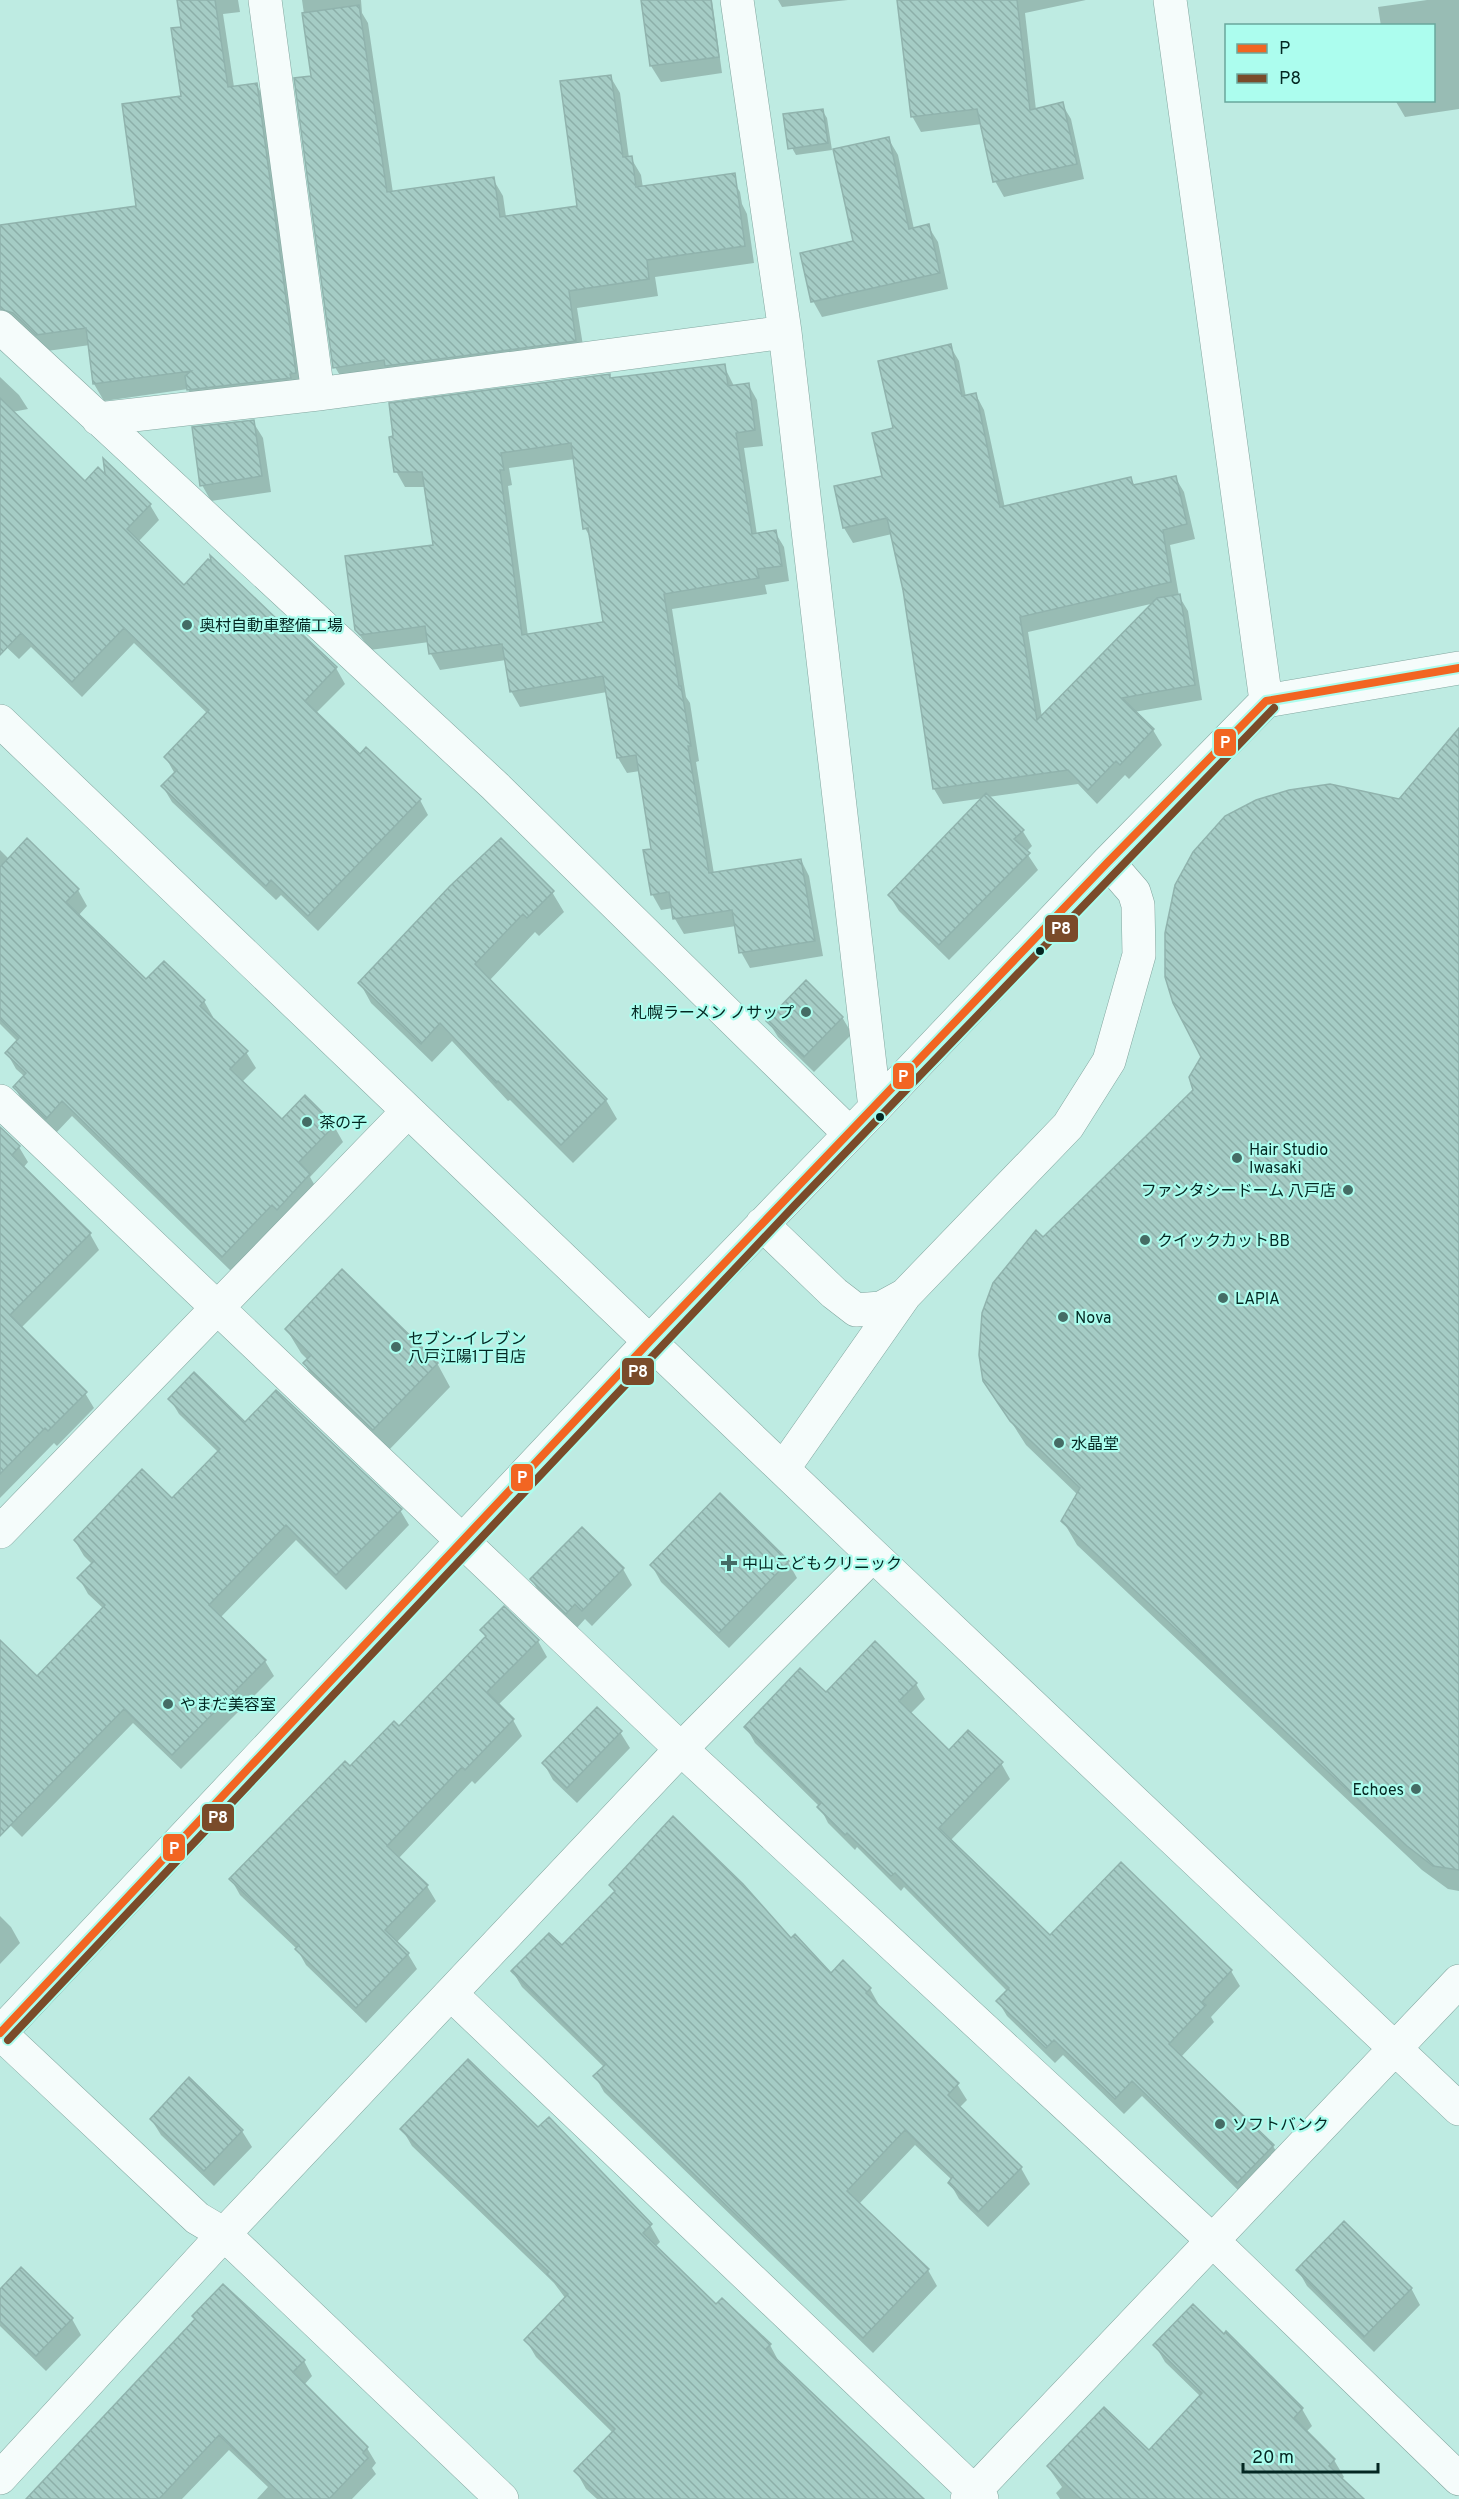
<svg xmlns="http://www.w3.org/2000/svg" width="1459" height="2499" font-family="Overpass,'Noto Sans JP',sans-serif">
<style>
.shadow{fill:#0003;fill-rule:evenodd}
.building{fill:url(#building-back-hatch);stroke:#90b3ad;stroke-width:1.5;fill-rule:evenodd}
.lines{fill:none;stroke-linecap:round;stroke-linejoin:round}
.minor-casing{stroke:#82a69f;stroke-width:34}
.minor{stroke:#f5fcfb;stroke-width:33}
.bus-1-casing{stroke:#acfdee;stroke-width:12}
.bus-2-casing{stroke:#acfdee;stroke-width:12}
.bus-1{stroke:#f26522;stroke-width:8}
.bus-2{stroke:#7a4b2a;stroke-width:8}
.poi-dot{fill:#456c65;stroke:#acfdee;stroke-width:2}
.bus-dot{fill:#042722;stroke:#acfdee;stroke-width:2}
.labels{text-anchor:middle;stroke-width:4.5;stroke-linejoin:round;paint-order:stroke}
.poi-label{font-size:16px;fill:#042722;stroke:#acfdee;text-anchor:start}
.line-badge{stroke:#acfdee;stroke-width:2}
.badge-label{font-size:16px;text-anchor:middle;font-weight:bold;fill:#fff}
</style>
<defs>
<pattern id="building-back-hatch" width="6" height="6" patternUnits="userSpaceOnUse" patternTransform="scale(1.5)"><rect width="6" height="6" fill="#a5ccc5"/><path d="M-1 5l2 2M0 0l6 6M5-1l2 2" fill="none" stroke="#8cafa9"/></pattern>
</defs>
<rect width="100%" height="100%" fill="#beebe2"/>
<!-- shadow -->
<path class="shadow" d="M179,0H238L240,12L223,14L234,87L256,84L266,101L305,390L198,407L188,389L104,401L94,384L90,345L47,351L15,326L5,308L0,273V226L138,208L182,97L183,28Z
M302,0H361L362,13L368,23L393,193L493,179L503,196L506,217L578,207L610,76L620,93L629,158H631L641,175L643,188L730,175L740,192L742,204L747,214L754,263L655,277L658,296L577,308L585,358L345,384L335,367L313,77Z
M642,0H712L722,73L661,82L651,66Z
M778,0H848L782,7Z
M899,0H1086L1025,13L1036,110L1062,104L1071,119L1084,179L1004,197L995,181L982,124L921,132L912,116Z
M1427,0H1459V109L1405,117L1395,100H1434V26H1381L1378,7Z
M822,110L827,118L832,150L796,155L792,148Z
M888,138L898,155L914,229L928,226L938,242L948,289L822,317L813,301L855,242Z
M950,346L959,361L966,397L976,395L984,410L1005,508L1130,478L1135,486L1175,477L1184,492L1195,539L1170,545L1179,596L1188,611L1202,700L1134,712L1153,730L1162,745L1129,779L1125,775L1097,804L1078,784L988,797L1022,830L1032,846L1026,852L1038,870L949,960L899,911L889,895L984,798L943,804L934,789L905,590L892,534L853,543L844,528L883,477L895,429ZM1155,603L1042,717L1028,632Z
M724,366L734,386L748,384L757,400L763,446L744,448L757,535L775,532L784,547L789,581L765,585L767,594L672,609L686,697L690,703L699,761L696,762L714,874L801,860L809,876L823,956L750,968L741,952L736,926L684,934L675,919L673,908L661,910L652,894L653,850L640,771L627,773L618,758L607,692L520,707L511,691L506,660L440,670L431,654L429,642L370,650L356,630L434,546L426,487H405L396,471L609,376L611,379ZM575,459L585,528L592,541L605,623L528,636L508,486L512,485L509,468Z
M0,377L19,395L28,409L12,412L85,483L150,505L159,520L138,542L184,587L281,625L336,668L345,684L316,713L360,756L420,800L428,815L318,931L281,895L276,900L172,802L163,787L175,774L166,758L208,714L134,643L82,697L31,647L19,659L0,641Z
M253,422L263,438L271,492L211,501L202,485Z
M1459,737V1891L1448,1889L1422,1870L1077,1545L1063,1521L1078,1495L1026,1445L985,1381L1043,1239L1195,1090L1400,801Z
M0,850L9,859L78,890L87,906L78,916L146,981L204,1001L213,1017L212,1019L246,1052L256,1068L242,1082L282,1121L334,1126L343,1142L310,1177L318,1191L232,1272L72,1116L55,1134L24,1104L15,1088L25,1077L16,1069L7,1053L18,1042L0,1024Z
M552,892L564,912L539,936L535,932L489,981L606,1100L617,1119L573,1163L510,1100L508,1101L452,1041L432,1062L371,1003L360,983Z
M842,1017L852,1034L814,1072L778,1037L768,1021Z
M0,1129L19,1147L28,1162L23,1168L90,1234L99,1250L21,1328L85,1393L94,1408L57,1446L54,1443L0,1498Z
M287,1330L437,1363L450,1387L387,1452L318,1387L304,1363L308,1360L301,1353Z
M170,1399L245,1424L400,1510L409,1525L346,1590L296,1540L220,1618L265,1661L274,1676L181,1769L133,1723L22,1837L0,1815V1670L37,1678L104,1609L88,1594L79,1578L93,1565L84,1556L75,1541L172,1500L218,1452L179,1414Z
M788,1562L797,1578L729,1648L661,1582L652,1566Z
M623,1569L632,1585L592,1626L585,1619L576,1629L541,1596L532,1580Z
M504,1608L538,1641L547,1657L498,1705L513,1720L522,1736L475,1784L472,1781L398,1859L427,1886L436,1901L396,1943L408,1954L417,1969L366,2023L306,1965L297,1949L240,1895L231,1879L350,1768L399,1728L486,1638L482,1630Z
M916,1684L925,1699L910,1714L949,1752L1001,1763L1010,1779L950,1841L1050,1937L1231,1971L1240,1986L1211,2017L1214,2022L1181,2057L1273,2146L1282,2161L1246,2198L1142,2096L1124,2114L1063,2055L1055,2063L1007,2016L998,2001L1007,1991L904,1887L901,1891L857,1847L855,1850L828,1823L820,1807L755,1743L746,1727L826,1695Z
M620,1732L630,1748L577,1803L553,1780L544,1764Z
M610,1885L791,1940L831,1975L870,1989L879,2005L878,2006L957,2084L967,2100L959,2108L1021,2168L1030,2184L988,2227L959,2199L950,2183L952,2180L915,2145L859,2204L928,2270L937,2286L873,2353L604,2092L595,2076L605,2068L522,1987L513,1972L562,1947L615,1893Z
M0,1916L11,1927L20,1943L0,1964Z
M189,2080L242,2131L252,2147L214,2186L161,2135L151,2119Z
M402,2129H538L650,2225L660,2242L655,2247L716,2306L770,2345L779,2362L922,2499H597L586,2489L576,2471L613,2433L536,2357L526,2340L566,2299L554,2283L412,2146Z
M21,2269L72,2319L81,2335L46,2371L0,2326V2291Z
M1298,2270L1411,2288L1420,2305L1374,2352L1307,2286Z
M1226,2333L1302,2409L1312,2426L1306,2432L1334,2460L1344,2477L1341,2480L1362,2499H1060L1056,2493L1062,2487L1048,2467L1149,2452L1201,2397L1165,2362L1155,2345L1224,2336Z
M304,2361L312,2376L304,2385L367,2448L376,2463L372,2468L376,2474L352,2499H257L268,2487L229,2450L182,2499H28Z"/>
<!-- building -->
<path class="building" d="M177,0H215L228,87L257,83L296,373L290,374L291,378L187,390L185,376L191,371L93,384L86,328L36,335L13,313L0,309V225L136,206L122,104L181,96L171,28L181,27Z
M641,0H711L719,57L650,66Z
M897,0H1017L1030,110L1063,102L1077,164L993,182L977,109L911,117Z
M359,5L387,192L494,177L500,217L577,206L560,81L611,75L623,157L632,156L636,187L735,173L745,246L647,260L649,279L569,291L576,341L385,366L384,360L333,368L294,78L311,76L302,13Z
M823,109L828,143L788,149L783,114Z
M889,137L909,229L929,224L940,273L811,302L800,253L853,241L833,149Z
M951,344L962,396L976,393L1000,507L1131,477L1133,485L1176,476L1187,524L1163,530L1171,582L1020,617L1037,720L1157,598L1180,594L1195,685L1122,698L1154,729L1120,765L1116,761L1088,790L1068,770L933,789L903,590L887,518L843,528L834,486L882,476L872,433L893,428L878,361Z
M725,364L728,386L749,383L755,430L736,433L752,534L776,530L782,566L757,569L759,578L664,594L679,686H681L691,746H688L709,873L801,859L815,941L739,953L732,910L673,919L669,892L651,895L643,850L651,849L636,755L617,758L603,676L510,692L502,644L429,654L425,626L360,635L355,630L345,556L433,545L422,472H394L389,437L393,436L389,403L610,374V378ZM571,443L583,529L588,528L603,622L522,635L500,470H504L501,453Z
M0,398L85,481L98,467L105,474L103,458L151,504L127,529L184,585L208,559L211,561L210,555L281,623L285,618L337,667L305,701L360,754L366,747L421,799L308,916L271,880L266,886L161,786L177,770L164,757L209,710L124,628L72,682L21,633L0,655Z
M254,420L262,476L200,486L192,427Z
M1459,728V1870L1433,1866L1407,1846L1061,1521L1080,1488L1010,1421L983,1381L979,1355L982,1313L993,1283L1036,1230L1043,1237L1193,1090L1189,1077L1201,1057L1173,1003L1165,977V933L1175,885L1193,852L1225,816L1256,800L1289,790L1330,784L1399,799Z
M986,793L1024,830L1014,839L1030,853L939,945L888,895Z
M27,838L79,889L66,902L146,979L164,961L205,1000L200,1006L248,1051L230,1069L282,1119L305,1095L335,1125L299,1162L310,1174L277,1210L272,1205L222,1257L62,1101L46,1119L13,1087L26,1073L5,1053L19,1038L0,1019V867Z
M501,838L554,891L527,918L523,914L475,964L607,1099L561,1145L498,1081L496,1083L440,1023L421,1044L358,983L450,886Z
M806,980L843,1017L804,1057L766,1021Z
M0,1127L20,1146L12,1155L91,1233L10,1315L87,1392L48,1431L45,1428L0,1474Z
M342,1269L438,1363L373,1430L303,1363L311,1355L285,1329Z
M194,1372L245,1422L276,1390L402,1509L336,1575L286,1525L209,1605L266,1660L172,1755L124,1709L0,1836V1640L37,1676L105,1605L77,1578L94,1561L74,1540L142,1469L172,1498L220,1449L168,1399Z
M720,1493L789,1561L719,1633L650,1565Z
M582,1527L624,1568L582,1611L575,1604L566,1614L530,1579Z
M504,1606L539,1640L487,1692L514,1719L465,1770L462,1767L387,1846L428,1885L385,1930L409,1953L356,2008L295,1949L299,1945L229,1879L345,1761L350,1766L394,1721L399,1726L486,1636L480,1630Z
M875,1641L917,1683L899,1701L949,1750L968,1730L1003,1762L939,1828L1050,1935L1121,1862L1232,1970L1202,2002L1206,2005L1169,2044L1274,2145L1237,2183L1132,2081L1115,2099L1054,2040L1046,2048L996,2001L1009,1988L895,1873L891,1876L847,1833L845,1835L817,1807L821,1803L744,1727L800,1668L826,1692Z
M597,1707L622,1731L567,1788L542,1763Z
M673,1816L743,1884L791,1938L795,1934L831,1973L843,1960L871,1988L866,1993L959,2083L948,2095L1022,2167L978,2212L948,2183L953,2176L905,2130L847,2191L929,2269L863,2338L593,2076L606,2064L511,1971L549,1933L562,1945L615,1891L609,1885Z
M468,2059L538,2127L549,2117L652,2224L643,2233L716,2304L722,2298L771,2344L766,2349L924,2499H603L574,2471L615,2429L524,2340L568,2294L547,2274L549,2272L400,2129Z
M189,2077L243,2130L204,2171L150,2119Z
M1344,2221L1412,2288L1364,2337L1296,2270Z
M21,2267L73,2318L36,2356L0,2321V2289Z
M223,2284L305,2360L293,2372L368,2447L363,2453L368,2458L329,2499H286L219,2435L159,2499H26L195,2319L192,2316Z
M1193,2304L1224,2334L1226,2331L1303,2408L1294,2418L1335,2459L1329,2466L1364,2499H1081L1047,2466L1104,2407L1149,2450L1202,2393L1153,2345Z"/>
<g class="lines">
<defs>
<path id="minor" d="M265,0L318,394
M737,0L785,332L875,1108
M1170,0L1266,701
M0,327L495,786L849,1133
M98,419L318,394L785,332
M0,721L873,1555L1459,2109
M0,1101L681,1749L1213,2241L1459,2479
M762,1224L834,1293L856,1310L881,1308L905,1295L1068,1126L1109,1061L1139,955L1138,905L1134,892L1108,862
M783,1469L905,1295
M0,1532L408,1111
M451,1994L982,2499
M0,2478L224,2234L681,1749L873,1555
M502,2499L224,2234L197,2218L0,2033L650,1341L875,1108L1108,862L1266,701L1459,668
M967,2499L1459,1981"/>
</defs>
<!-- minor casing -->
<use href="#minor" class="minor-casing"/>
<!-- minor -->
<use href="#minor" class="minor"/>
<defs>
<path id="bus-1" d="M0,2033L650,1341L1108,862L1266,701L1459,668"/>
<path id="bus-2" d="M8,2040L795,1205L1274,708"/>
</defs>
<!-- bus-1 casing -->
<use href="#bus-1" class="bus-1-casing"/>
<!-- bus-2 casing -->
<use href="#bus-2" class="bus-2-casing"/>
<!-- bus-1 -->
<use href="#bus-1" class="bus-1"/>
<!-- bus-2 -->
<use href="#bus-2" class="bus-2"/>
</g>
<!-- markers -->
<g class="poi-dot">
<circle cx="187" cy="625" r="6"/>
<circle cx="806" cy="1012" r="6"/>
<circle cx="307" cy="1122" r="6"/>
<circle cx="1237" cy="1158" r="6"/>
<circle cx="1348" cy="1190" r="6"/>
<circle cx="1145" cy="1240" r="6"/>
<circle cx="1223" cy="1298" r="6"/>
<circle cx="1063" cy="1317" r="6"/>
<circle cx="396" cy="1347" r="6"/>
<circle cx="1059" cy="1443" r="6"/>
<path d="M726 1554h6v6h6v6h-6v6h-6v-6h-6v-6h6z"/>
<circle cx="168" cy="1704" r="6"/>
<circle cx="1416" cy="1789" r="6"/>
<circle cx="1220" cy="2124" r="6"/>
</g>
<g class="bus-dot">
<circle cx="1040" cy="951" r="5"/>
<circle cx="880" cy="1117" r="5"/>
</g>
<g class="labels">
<!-- poi labels -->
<g class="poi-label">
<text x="199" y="631">奥村自動車整備工場</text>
<text x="794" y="1018" text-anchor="end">札幌ラーメン ノサップ</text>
<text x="319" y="1128">茶の子</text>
<text x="1249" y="1155">Hair Studio<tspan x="1249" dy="18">Iwasaki</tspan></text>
<text x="1336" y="1196" text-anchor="end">ファンタシードーム 八戸店</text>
<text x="1157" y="1246">クイックカットBB</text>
<text x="1235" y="1304">LAPIA</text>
<text x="1075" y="1323">Nova</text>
<text x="408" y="1344">セブン-イレブン<tspan x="408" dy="18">八戸江陽1丁目店</tspan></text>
<text x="1071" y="1449">水晶堂</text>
<text x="742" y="1569">中山こどもクリニック</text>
<text x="180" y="1710">やまだ美容室</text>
<text x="1404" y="1795" text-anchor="end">Echoes</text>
<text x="1232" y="2130">ソフトバンク</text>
</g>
</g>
<g class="line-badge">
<rect x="1213" y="728" width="24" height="29" rx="6" fill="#f26522"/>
<rect x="1044" y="914" width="35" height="29" rx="6" fill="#7a4b2a"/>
<rect x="892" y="1062" width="23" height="28" rx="6" fill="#f26522"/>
<rect x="621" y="1357" width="34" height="29" rx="6" fill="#7a4b2a"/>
<rect x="510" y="1463" width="24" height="29" rx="6" fill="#f26522"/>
<rect x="201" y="1803" width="34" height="29" rx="6" fill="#7a4b2a"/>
<rect x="162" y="1833" width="24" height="29" rx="6" fill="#f26522"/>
</g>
<g class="badge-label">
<text x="1225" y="748">P</text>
<text x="1061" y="934">P8</text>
<text x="903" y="1082">P</text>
<text x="638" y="1377">P8</text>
<text x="522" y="1483">P</text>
<text x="218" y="1823">P8</text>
<text x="174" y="1854">P</text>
</g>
<!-- legend -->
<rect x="1225" y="24" width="210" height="78" fill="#acfdee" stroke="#69a79c" stroke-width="1.5"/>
<rect x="1237" y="44" width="30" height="9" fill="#f26522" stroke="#69a79c" stroke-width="1.5"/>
<text x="1279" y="54" font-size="18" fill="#042722">P</text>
<rect x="1237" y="74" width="30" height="9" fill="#7a4b2a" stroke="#69a79c" stroke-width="1.5"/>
<text x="1279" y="84" font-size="18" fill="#042722">P8</text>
<!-- scale -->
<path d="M1243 2463v9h135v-9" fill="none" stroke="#042722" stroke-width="3"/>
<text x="1252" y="2463" font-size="18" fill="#042722" stroke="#acfdee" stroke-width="4.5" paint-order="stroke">20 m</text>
</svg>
